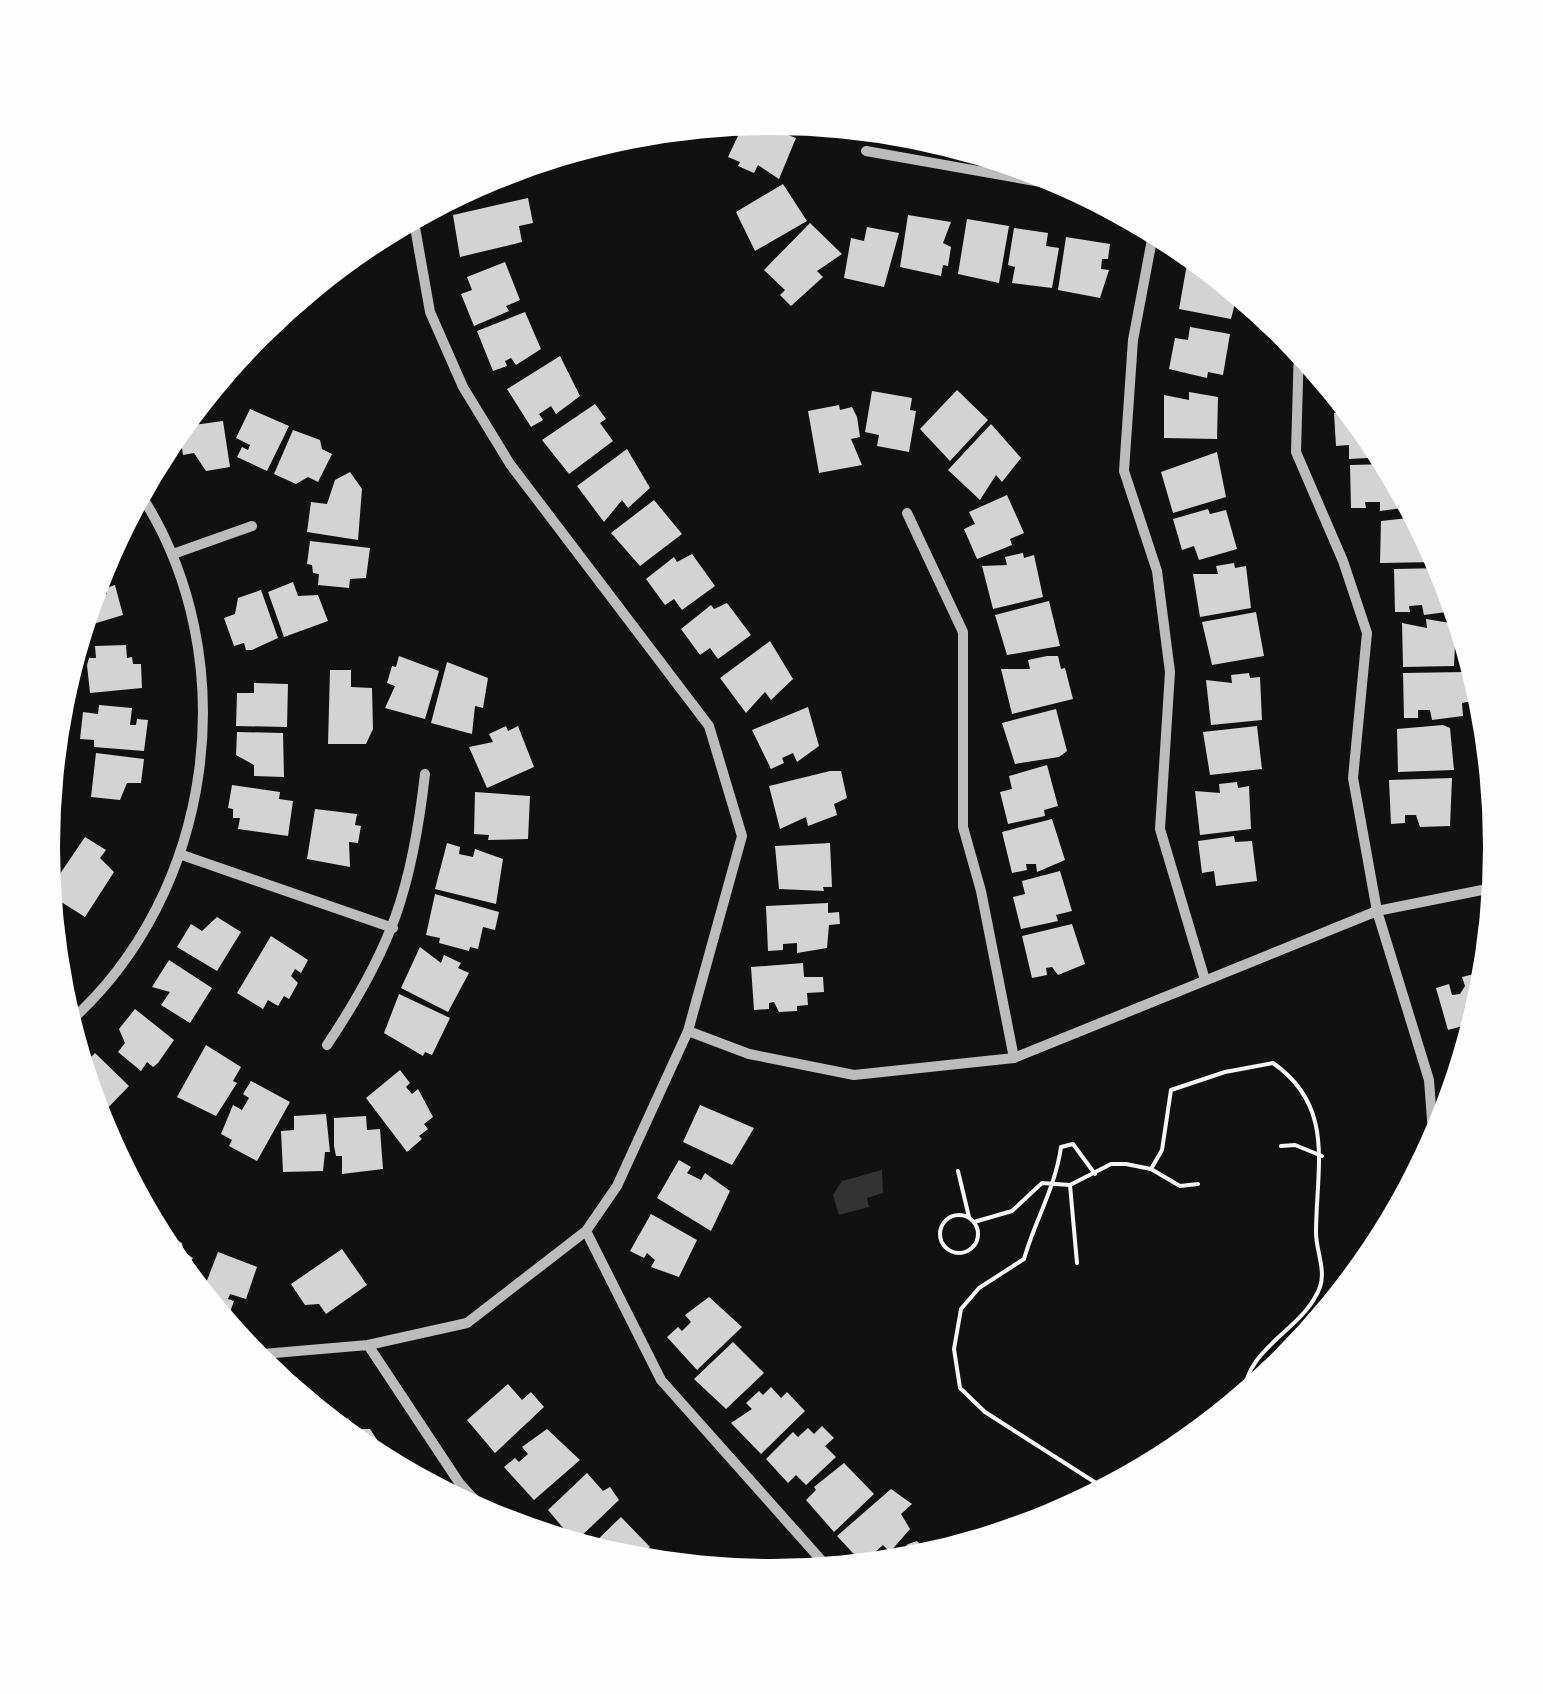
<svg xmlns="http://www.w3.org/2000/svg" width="1543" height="1694" font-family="'Asap Condensed',sans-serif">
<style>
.water{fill:#333}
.building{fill:#d3d3d3}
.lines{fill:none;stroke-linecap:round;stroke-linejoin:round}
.path{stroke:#f5f5f5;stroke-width:4}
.minor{stroke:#bcbcbc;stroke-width:10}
</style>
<rect width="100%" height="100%" fill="#111"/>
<!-- water -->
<path class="water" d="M882,1170L883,1193L867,1198L869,1207L839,1215L833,1195L842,1181Z"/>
<!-- building -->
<path class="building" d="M751,120L796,138L779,179L758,165L754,173L738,166L740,162L728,157L745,121Z
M783,184L807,221L755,251L736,212Z
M528,198L533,223L519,226L522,242L460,257L453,215Z
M908,215L951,222L943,243L951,247L948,266L943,265L941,276L900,267Z
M967,219L1009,226L999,283L958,274Z
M810,223L842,254L817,271L823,277L791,306L780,295L785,290L764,270Z
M867,227L899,233L884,287L844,278L851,238L864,241Z
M1014,228L1048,233L1046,246L1059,248L1052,288L1012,283L1015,267L1008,265Z
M1066,237L1110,244L1108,259H1102L1101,269L1109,270L1100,298L1058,290Z
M505,262L520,300L506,306L509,311L474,326L461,294L472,290L467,277Z
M1187,264L1202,267L1201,273L1211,275L1212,270L1238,291L1231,319L1179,309Z
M525,312L541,349L516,365L511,358L505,361L507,366L493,371L477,331Z
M1190,327L1230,334L1223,375L1208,372L1207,378L1169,369L1175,338L1188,340Z
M560,356L580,396L556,414L551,406L539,414L543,420L531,427L507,389Z
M957,390L988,420L950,461L920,429Z
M872,391L912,398L910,410L916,411L909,452L877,446L879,435L865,432Z
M1189,392L1218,397L1217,439L1164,438V395L1189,400Z
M595,404L606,419L600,423L613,441L569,474L542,440Z
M839,405L840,410L852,407L857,417L860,437L851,439L862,465L819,473L808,411Z
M250,409L289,426L267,471L237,457L242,447L248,450L250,445L236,438Z
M1353,412L1378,442L1386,457L1349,459V445L1336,446L1334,413Z
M223,421L230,467L206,471L194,453L183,455L179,427Z
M991,424L1021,458L1002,482L996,475L980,500L948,470Z
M293,430L320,440L322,449L332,454L318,482L308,477L296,484L274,474Z
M627,449L650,488L628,508L622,500L604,522L577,486Z
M1217,452L1226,497L1173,513L1161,472Z
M1390,464L1410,507L1380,511V502H1365L1366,508H1351L1350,465Z
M350,472L362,489L358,540L307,532L311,502L327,504L335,480Z
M1007,495L1024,533L1010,539L1012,545L977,559L964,529L975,524L969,512Z
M654,500L682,534L640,566L611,533Z
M1208,509L1210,514L1226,510L1237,549L1199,560L1194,546L1182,550L1173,519Z
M1418,517L1435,550L1436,562L1380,563L1381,521Z
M310,541L370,548L366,578L350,579L349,588L318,585L319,574L313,573L312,565L307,564Z
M1023,553L1024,558L1034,555L1043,597L993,609L982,566L1007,565L1005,557Z
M692,554L715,586L682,610L674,599L665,605L646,579L674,557L677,562Z
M1234,563L1235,568L1246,566L1251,608L1200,617L1193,574H1218L1216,566Z
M1445,568L1454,611L1424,615L1422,605L1409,606L1410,612H1395L1394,569Z
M96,576L101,596L107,594L106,588L115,585L123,615L80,628Z
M293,582L298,596L318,595L328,621L284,637L268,592Z
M261,590L278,638L252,650H246L244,643L234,646L224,618L235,614L238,598Z
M1049,601L1060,646L1007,655L995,615Z
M727,603L751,635L718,659L710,648L700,655L681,629L711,605L714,609Z
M1256,612L1264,656L1212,665L1202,622Z
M1426,619L1456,624L1454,666L1403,667L1402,623L1427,628Z
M770,641L793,679L771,700L765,692L746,713L720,678Z
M126,645L127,658L132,657L133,664H141L142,688L90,693L87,665L89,658H96L95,646Z
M399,656L439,671L425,719L385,708L395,686L387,683L392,666L396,667Z
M1047,656H1058L1061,669L1065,668L1073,699L1012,714L1001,669H1030L1028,660Z
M447,662L488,678L483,708L475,706L472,734L431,723Z
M330,670H351V687L372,688L373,729L366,744H328Z
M1465,672L1477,674V700L1462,703L1463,716L1432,720L1430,710H1418V718H1404L1403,673Z
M1249,673L1250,678L1260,677L1262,720L1211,725L1206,680L1232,683L1231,675Z
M254,683L288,684L287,727L236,726L237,693H254Z
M99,705L132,708L130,725H136L137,719L148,720L144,751L94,747V740L80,739L83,712L98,714Z
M808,707L819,746L797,762L793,753L782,758L784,763L771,769L752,730Z
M1056,709L1067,751L1059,757L1015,764L1002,723Z
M1443,725L1450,728L1454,770L1398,772L1397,729Z
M506,726L508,731L518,726L534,767L487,788L469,747L493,742L489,734Z
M1257,726L1262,769L1210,775L1203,732Z
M237,732L283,733L284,777L254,776V765L236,755Z
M96,753L144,759L141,783H127L120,800L91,797Z
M1047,765L1058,806L1044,810L1045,816L1008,824L1000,792L1012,789L1009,776Z
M830,771H841L847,798L834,804L837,815L808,826L806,817L780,829L769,786Z
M1452,778L1450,826L1420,827L1416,815H1405V823L1391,824L1389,780Z
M1237,782L1238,788L1249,786L1251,829L1200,835L1195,791L1220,793L1219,784Z
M232,785L280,792L279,799L293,801L288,836L238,829L240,818H233V809L228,808Z
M475,792L530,796L528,839L488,840L489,835L474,834Z
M315,809L357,814L355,825L361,826L358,843L349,842L350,867L307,859Z
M1052,819L1065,860L1037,872L1036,864H1026L1027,870L1012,873L1002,832Z
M1234,836L1235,842L1252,841L1257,881L1216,886L1214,871L1202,873L1198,841Z
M85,837L106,850L100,858L114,872L85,917L47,893Z
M447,843L460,847L459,854L473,857L475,849L503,859L496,904L435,889Z
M830,843L832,887H823L824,891L779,889L775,846Z
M1060,871L1072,911L1056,915L1058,921L1021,929L1013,897L1025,894L1022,881Z
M435,894L499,912L495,930L483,927L478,949L470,947L469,951L439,943L440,938L426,935Z
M828,903V913L839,912L840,924L829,925L827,948L797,953V943L783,944V950L768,951L766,906Z
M217,917L241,932L217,971L177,947L191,924L202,931Z
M1072,924L1085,964L1058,975L1052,967L1046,968L1047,975L1032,978L1022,936Z
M271,936L308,960L301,973L295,969L291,976L298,983L289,999L284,996L278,1006L268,1000L263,1009L237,993Z
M420,947L441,963L444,955L461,963L458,968L469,973L448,1012L401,988Z
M169,960L212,988L190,1023L161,1005L170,992L152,987Z
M803,963L804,977H823L824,992L807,993L808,1005L797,1006V1011L779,1012L774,1002L769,1003V1009L754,1010L751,967Z
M1482,972L1488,973L1477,1022L1448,1030L1436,988L1449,984L1452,995L1460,994L1465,986L1462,977Z
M399,994L450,1018L432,1055L425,1052L423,1056L384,1033Z
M135,1009L174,1040L158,1063L153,1067L147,1062L141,1071L118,1052L125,1043L119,1029Z
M206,1045L241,1067L233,1081L237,1083L216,1116L177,1097Z
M95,1053L129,1086L99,1117L80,1068Z
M400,1070L410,1083L406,1087L412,1094L418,1089L433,1117L424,1124L428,1129L419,1136L422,1139L407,1152L366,1098Z
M251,1081L290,1102L257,1161L229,1146L232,1140L221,1134L233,1105L242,1110L249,1098L243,1094Z
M700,1105L754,1128L732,1165L683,1142Z
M326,1114L330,1152H325L323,1171L283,1172L281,1131L294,1130V1116Z
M366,1116L367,1130L380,1129L383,1169L342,1174V1156H336L334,1146V1118Z
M679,1160L691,1167L687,1173L701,1180L705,1173L730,1191L711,1231L657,1198Z
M651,1214L697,1240L679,1277L651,1267L655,1260L647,1253L644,1258L630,1251Z
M158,1229L182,1243L184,1252L193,1258L183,1273L165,1252L155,1233Z
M342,1249L367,1285L326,1314L319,1304L305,1305L291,1284Z
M218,1252L257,1267L246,1299L230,1294L228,1299L234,1301L230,1312L209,1305L201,1296Z
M709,1297L742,1327L697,1370L667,1337L678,1327L682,1331L691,1322L685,1315Z
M733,1342L764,1373L726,1409L694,1379Z
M508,1384L522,1400L531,1392L544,1407L495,1453L467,1420Z
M771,1387L781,1398L787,1392L805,1411L761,1454L731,1423L752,1409L746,1403L759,1391L763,1395Z
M348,1418L355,1429H370L383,1449L372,1456L335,1427Z
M822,1426L834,1438L825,1446L836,1457L806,1485L796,1475L788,1483L766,1459L793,1432L798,1437L808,1428L814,1434Z
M547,1429L580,1460L534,1500L504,1467L515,1458L519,1462L528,1454L522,1447Z
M844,1463L874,1494L834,1532L806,1500L816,1490L814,1487Z
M587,1473L603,1491L610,1487L619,1500L575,1542L548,1510Z
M891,1489L912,1504L901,1514L910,1529L890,1552L883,1545L873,1554L878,1559L866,1567L837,1536Z
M621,1517L650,1547L639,1557L645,1563L600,1553L592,1545Z
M917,1541L931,1557L886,1565L908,1544Z"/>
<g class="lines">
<!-- path -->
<path class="path" d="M1281,1146L1295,1145L1322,1156
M1151,1169L1162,1150L1171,1090L1225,1072L1273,1063C1336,1107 1316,1168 1316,1233C1316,1250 1326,1270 1320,1287C1303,1332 1245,1345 1243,1399
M958,1171L969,1217
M1095,1174L1073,1144L1061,1147C1055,1189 1035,1220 1024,1259L979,1288L961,1309L954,1349L960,1388L985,1412L1107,1490
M1070,1185L1077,1263
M940 1234a19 19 0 1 1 38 0a19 19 0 1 1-38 0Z
M974,1222L1012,1211L1042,1183L1070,1185L1111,1164H1126L1151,1169L1180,1186L1198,1184"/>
<!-- minor -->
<path class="minor" d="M866,151L1080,189
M1154,229L1133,340L1124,471L1157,571L1170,672L1160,829L1205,980
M1299,346L1296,452L1343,561L1367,633L1353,778L1377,911L1429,1080L1434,1147
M907,513L963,632V827L981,891L1014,1058
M173,554L252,526
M182,855L393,928
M67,1024C215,895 247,656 139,492
M688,1031L749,1054L854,1075L1014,1058L1377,911L1497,887
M327,1045C392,948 412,889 425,774
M586,1231L661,1380L830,1570
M368,1345L460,1484L494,1521
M250,1355L368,1345L467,1323L586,1231L617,1186L688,1031L742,836L709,726L510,464L463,387L430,312L413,216"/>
</g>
<!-- crop -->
<path d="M0 0H1543V1694H0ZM771 135H772A711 711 0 0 1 1483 846V848A711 711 0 0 1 772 1559H771A711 711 0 0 1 60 848V846A711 711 0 0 1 771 135Z" fill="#fefefe" fill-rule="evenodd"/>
</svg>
